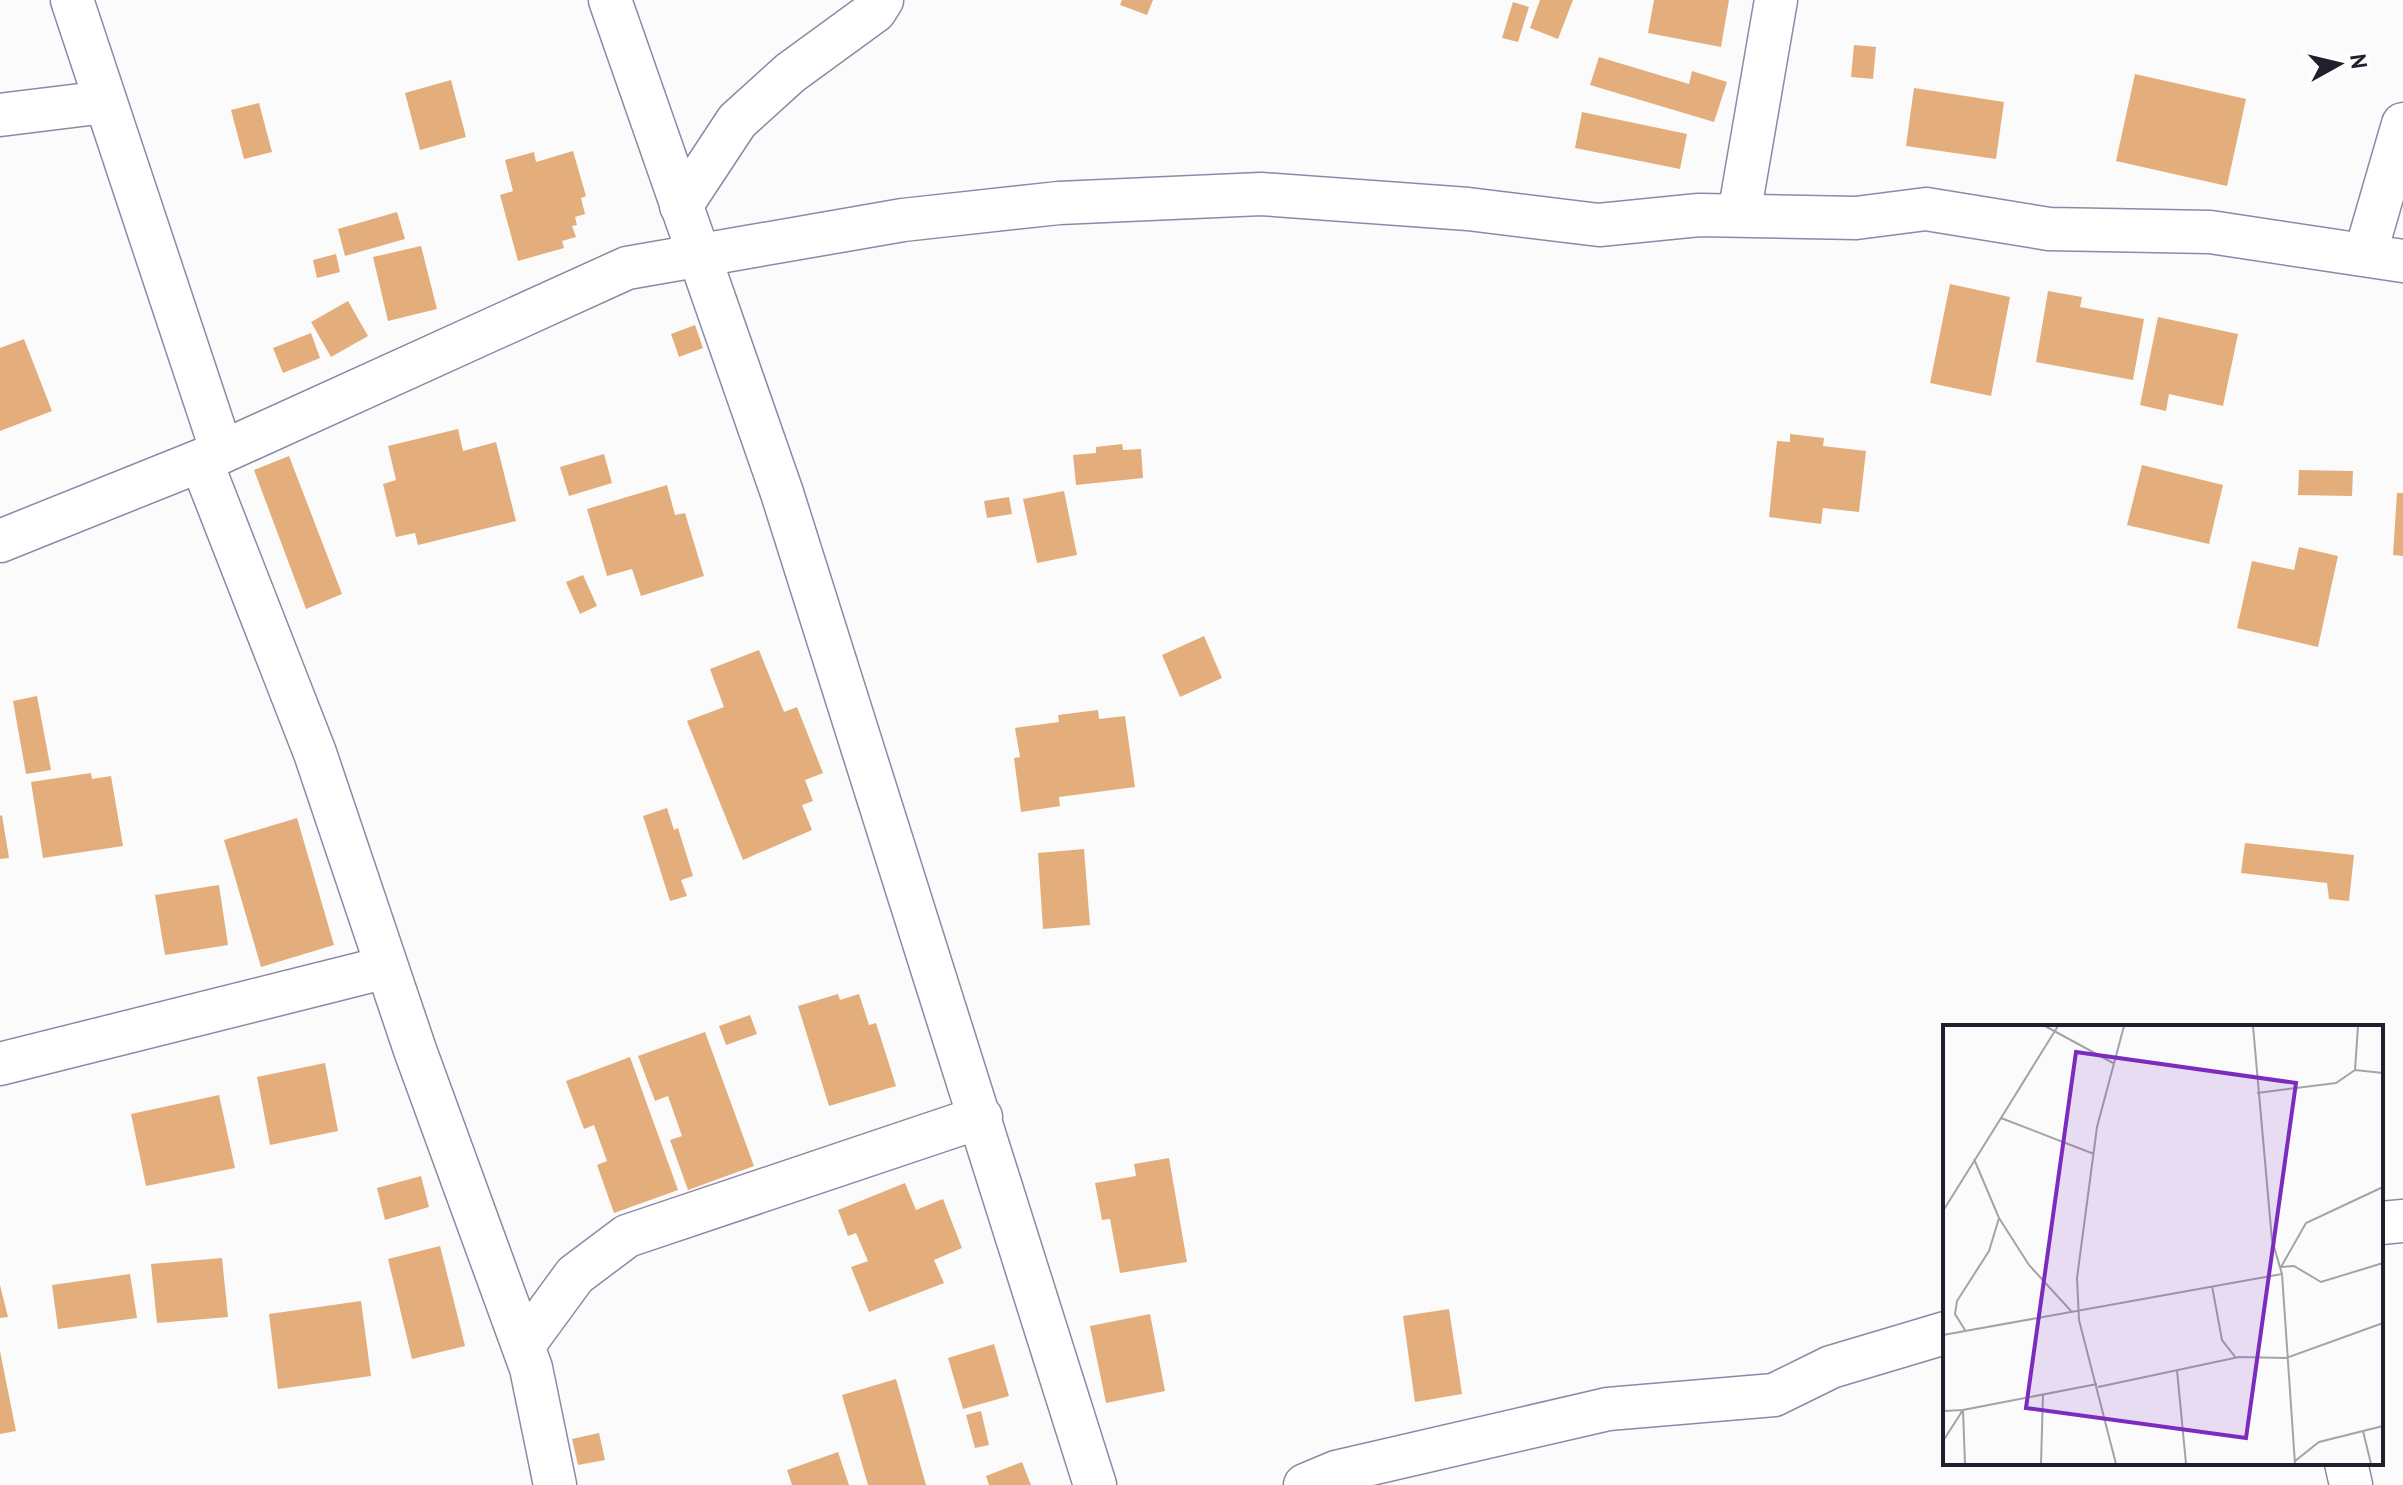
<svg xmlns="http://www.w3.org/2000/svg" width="2403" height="1485" font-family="'PT Sans',sans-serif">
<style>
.building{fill:#e3ae7b}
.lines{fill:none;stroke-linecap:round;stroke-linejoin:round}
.minor-casing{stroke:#8e88a7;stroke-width:45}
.minor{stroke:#fff;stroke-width:42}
.inset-road{fill:none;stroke:#a4a3a8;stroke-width:2}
.view{fill:#7b2cbf;fill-opacity:0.15;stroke:#7b2cbf;stroke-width:4}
.inset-edge{fill:none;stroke:#22202c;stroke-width:4}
</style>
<rect width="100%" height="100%" fill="#fbfbfb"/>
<!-- building -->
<path class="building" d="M1122,0H1153L1147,15L1120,5Z
M1540,0H1573L1558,39L1530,28Z
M1654,0H1729L1721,47L1648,33Z
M1513,2L1529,7L1518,42L1502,38Z
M1854,45L1876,47L1873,79L1851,77Z
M1599,57L1689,84L1692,71L1727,82L1714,122L1590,85Z
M2135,74L2246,99L2227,186L2116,161Z
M451,80L466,137L420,150L405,93Z
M1914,88L2004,102L1996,159L1906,146Z
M259,103L272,152L244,159L231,110Z
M1582,112L1687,134L1680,169L1575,148Z
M573,151L586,196L581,198L585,214L575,217L577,225L572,226L576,237L562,241L564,248L518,261L500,195L513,191L505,160L534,152L536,162Z
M397,212L405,239L345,256L338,229Z
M421,246L437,309L388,321L373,257Z
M336,254L340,272L317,278L313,260Z
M1950,284L2010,297L1991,396L1930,383Z
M2048,291L2082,297L2080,307L2144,319L2133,380L2036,362Z
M348,301L368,336L331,357L311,322Z
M2158,317L2238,334L2223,406L2169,394L2166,411L2140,405Z
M695,325L703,348L679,357L671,334Z
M311,333L320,358L283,373L273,348Z
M24,339L52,411L0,431V348Z
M458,429L463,451L496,442L516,521L418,545L415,533L396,537L383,484L396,480L388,446Z
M1790,434L1824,438L1823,446L1866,451L1859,512L1823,508L1821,524L1769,517L1777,441L1790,442Z
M1122,444L1123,450L1141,449L1143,478L1076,485L1073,455L1096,453V447Z
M604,454L612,483L569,496L560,467Z
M289,456L342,594L306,609L254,470Z
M2142,465L2223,485L2209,544L2127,525Z
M2299,470L2353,471L2352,496L2298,495Z
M667,485L675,515L685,513L704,576L641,596L632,569L607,576L587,509Z
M1064,491L1077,555L1037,563L1023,499Z
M2397,493H2403V556L2393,555Z
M1009,497L1012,514L987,518L984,501Z
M2299,547L2338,556L2318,647L2237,628L2252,561L2294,570Z
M583,575L597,606L580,614L566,582Z
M1204,636L1222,678L1180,697L1162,655Z
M759,650L784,712L797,707L823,773L805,780L813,801L802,805L812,830L743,860L687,721L724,707L710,669Z
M37,696L51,770L26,774L13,701Z
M1098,710L1099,719L1125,716L1135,787L1059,797L1060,806L1021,812L1014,758L1020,757L1015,728L1059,722L1058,715Z
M91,773L92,779L111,776L123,846L43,858L31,782Z
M667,808L674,830L678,828L693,876L681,880L687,896L670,901L643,816Z
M2,815L9,858L0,859V816Z
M297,818L334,945L261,967L224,840Z
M2245,843L2354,855L2349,901L2329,899L2327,883L2241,873Z
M1084,849L1090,925L1043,929L1038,853Z
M219,885L228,945L165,955L155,895Z
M838,994L840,1000L859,994L869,1025L876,1023L896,1086L829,1106L798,1006Z
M750,1015L757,1034L726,1045L719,1026Z
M705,1032L754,1166L688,1190L670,1140L682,1136L668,1096L655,1101L638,1056Z
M630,1057L678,1190L614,1213L597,1165L607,1161L594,1125L584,1129L566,1081Z
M325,1063L338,1131L270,1145L257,1077Z
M219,1095L235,1168L146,1186L131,1114Z
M1169,1158L1187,1262L1120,1273L1110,1219L1102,1220L1095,1183L1136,1176L1134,1164Z
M421,1176L429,1207L385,1220L377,1188Z
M905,1183L916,1210L943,1199L962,1248L934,1260L944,1283L869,1312L851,1267L868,1261L856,1233L848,1236L838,1210Z
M440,1246L465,1346L412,1359L388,1259Z
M222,1258L228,1317L157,1323L151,1264Z
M130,1274L137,1318L58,1329L52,1285Z
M0,1285L8,1317L0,1318Z
M361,1301L371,1376L278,1389L269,1314Z
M1449,1309L1462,1394L1415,1402L1403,1316Z
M1150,1314L1165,1391L1106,1403L1090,1326Z
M994,1344L1009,1396L963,1409L948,1358Z
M0,1351L16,1431L0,1434Z
M896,1379L926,1485H868L842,1395Z
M981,1411L989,1445L975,1448L966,1415Z
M599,1433L605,1460L578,1465L572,1439Z
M838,1452L849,1485H792L787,1470Z
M1022,1462L1031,1485H989L986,1476Z"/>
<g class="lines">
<defs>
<path id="minor" d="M72,0L222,452
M610,0L782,493L1095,1485
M0,115L105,102
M681,206L737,121L790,73L875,11L882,0
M1739,215L1776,0
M2365,255L2403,124
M201,461L315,753L415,1050L531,1368L555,1485
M0,541L222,452L627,268L903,220L1059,203L1261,194L1468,209L1599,225L1699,215L1856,218L1926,209L2049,229L2210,232L2403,261
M0,1064L387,967
M2381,1223L2403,1221
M523,1346L575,1275L627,1236L981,1117
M2346,1463L2351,1485
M1305,1485L1336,1472L1608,1409L1774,1395L1831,1367L1945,1333"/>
</defs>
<!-- minor casing -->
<use href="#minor" class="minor-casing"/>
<!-- minor -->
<use href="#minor" class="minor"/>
</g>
<!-- overview -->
<g transform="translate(1943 1025)">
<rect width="440" height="440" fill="#fbfbfb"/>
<path class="inset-road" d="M102,1L170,38M310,1L329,215L339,249L352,439M412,45L415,1M314,68L393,58L412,45L440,48M58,93L115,1M31,134L56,193L86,240L128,286M0,186L58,93L151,129M338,242L363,198L440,162M338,242L351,241L378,257L440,238M269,261L279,315L293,333M22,305L12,289L14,276L46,226L56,193M0,310L339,249M234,345L243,439M155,362L296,332L343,333L440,298M0,386L20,385L22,439M420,406L428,439M0,416L20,385L154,359M352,436L376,417L440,401M98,439L100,369M173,439L136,295L134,253L154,102L181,1"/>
<path class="view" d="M133,27L353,58L303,413L83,383Z"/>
<rect width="440" height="440" class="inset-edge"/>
</g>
<!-- north arrow -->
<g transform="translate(2339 64) rotate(82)" stroke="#ffffff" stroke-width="6" paint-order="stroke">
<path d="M0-6L14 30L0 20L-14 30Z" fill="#22202c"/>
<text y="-12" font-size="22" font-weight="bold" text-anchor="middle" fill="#22202c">N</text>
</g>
</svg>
